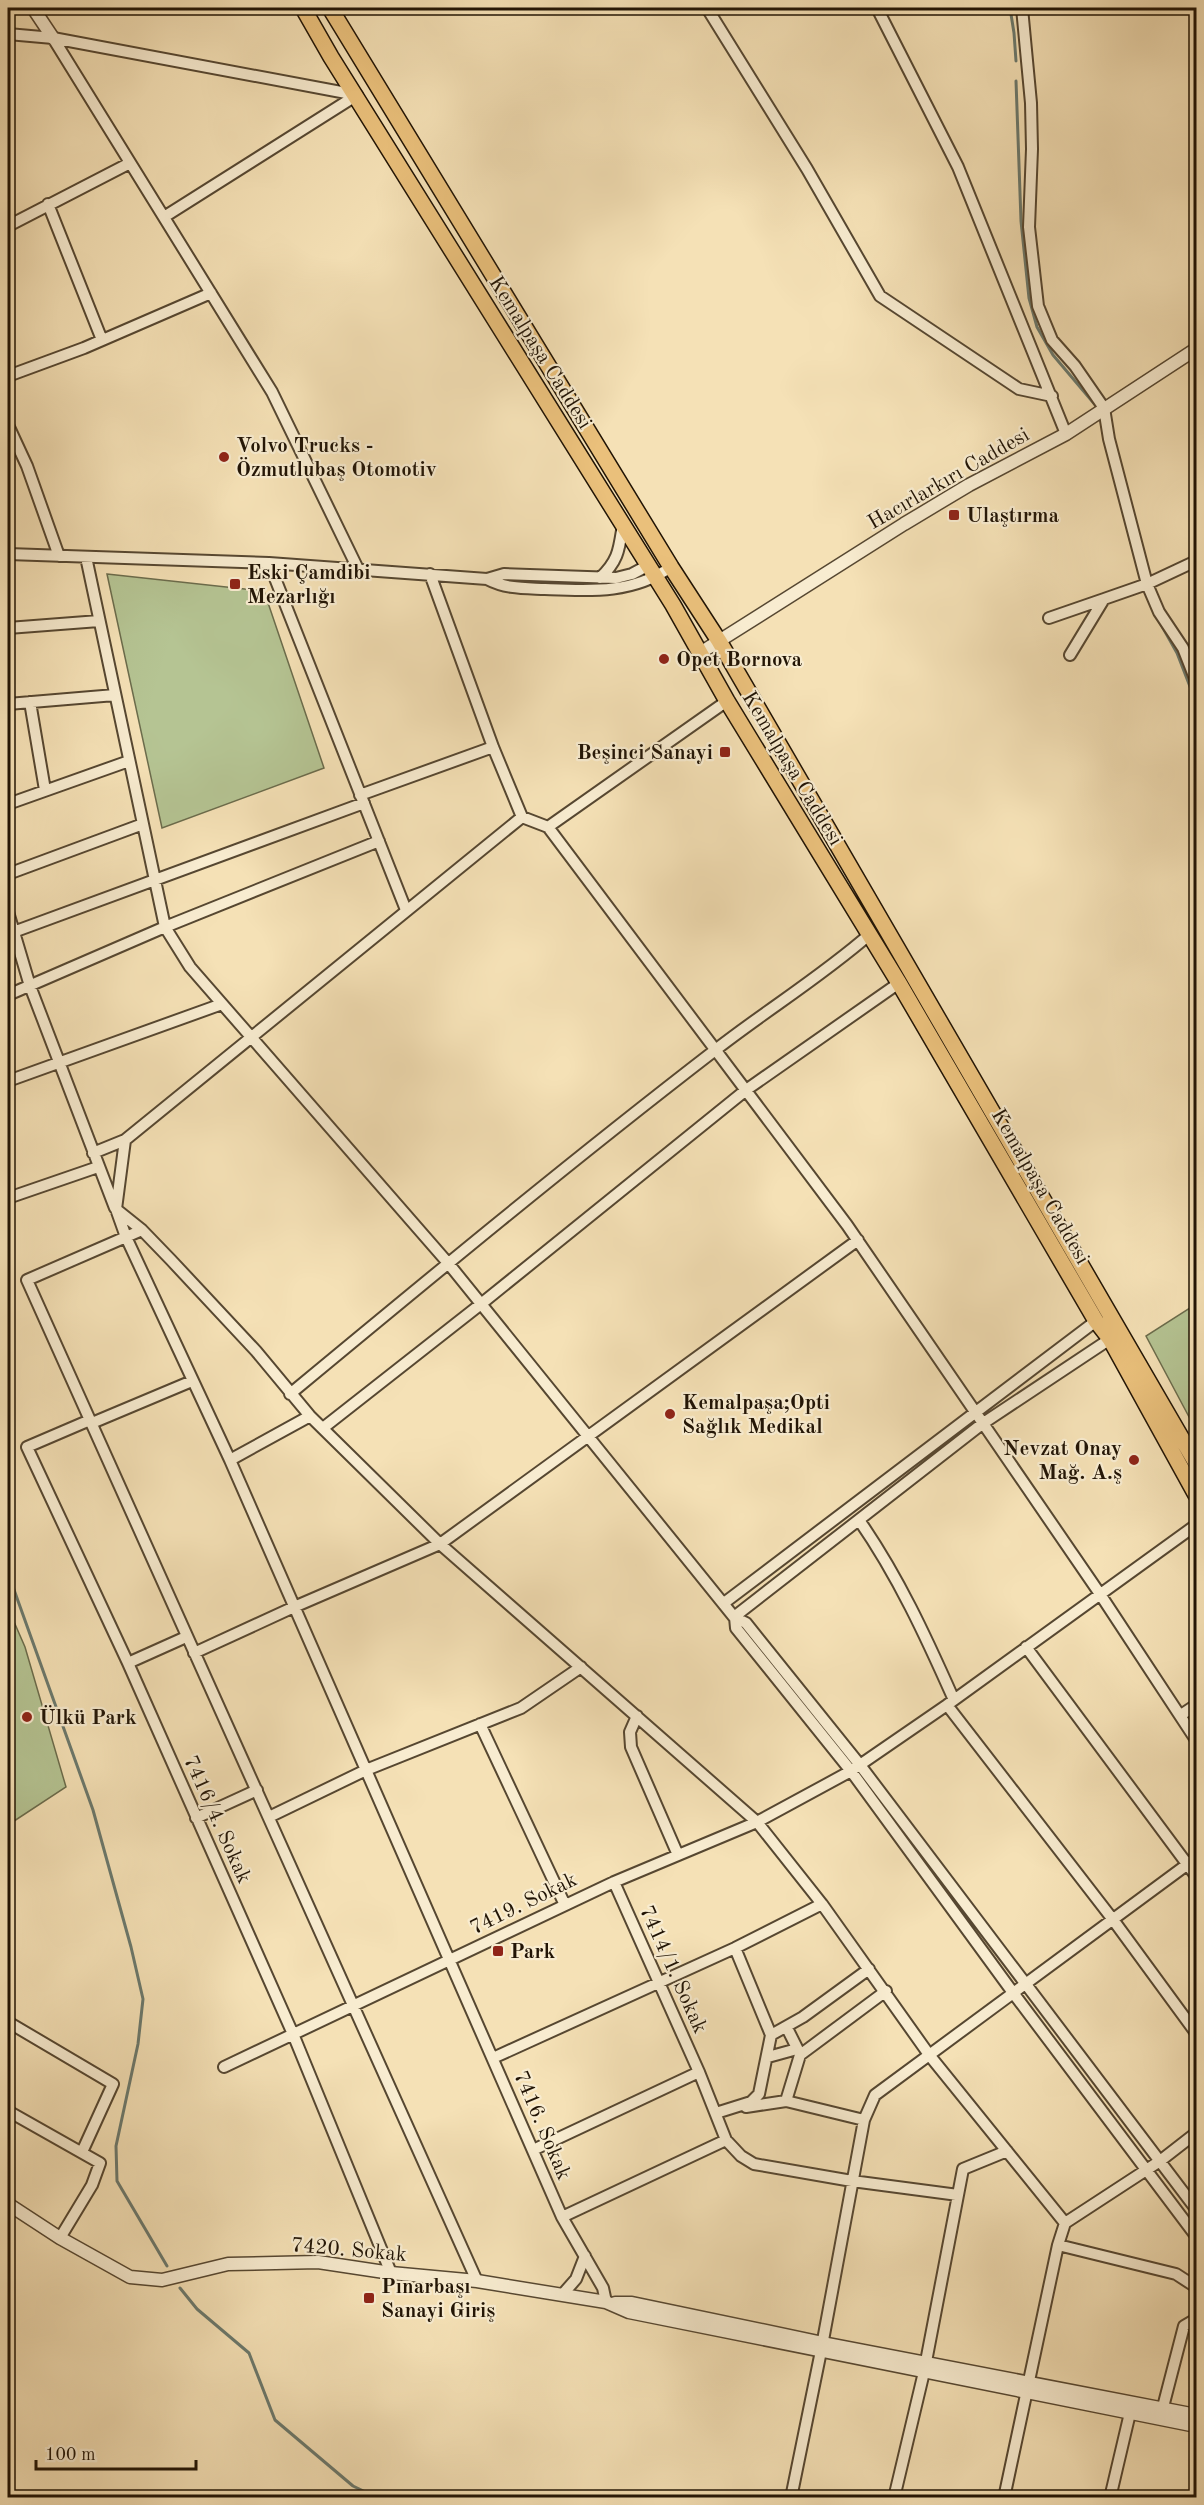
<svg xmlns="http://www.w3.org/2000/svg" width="1204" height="2505" font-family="'Old Standard TT',serif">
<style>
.green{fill:#b5c493;stroke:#6b6c4c;stroke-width:1.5}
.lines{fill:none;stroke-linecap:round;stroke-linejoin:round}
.stream{stroke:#6b796d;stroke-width:3}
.minor-casing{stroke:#564731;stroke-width:14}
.tertiary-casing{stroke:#564731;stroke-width:15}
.primary-casing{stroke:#211405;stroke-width:18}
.minor{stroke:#f8ecd0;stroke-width:10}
.tertiary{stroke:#f8ecd0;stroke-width:12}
.primary{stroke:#eac07b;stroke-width:15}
.poi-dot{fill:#8f2418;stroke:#f8ecd0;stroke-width:2}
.labels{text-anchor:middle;stroke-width:4.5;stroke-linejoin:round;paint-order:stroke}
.street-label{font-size:21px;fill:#211405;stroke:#f8ecd0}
.poi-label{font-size:21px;font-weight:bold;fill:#211405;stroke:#f8ecd0;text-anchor:start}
</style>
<rect width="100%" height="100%" fill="#f5e1b6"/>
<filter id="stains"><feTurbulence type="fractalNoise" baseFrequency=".00333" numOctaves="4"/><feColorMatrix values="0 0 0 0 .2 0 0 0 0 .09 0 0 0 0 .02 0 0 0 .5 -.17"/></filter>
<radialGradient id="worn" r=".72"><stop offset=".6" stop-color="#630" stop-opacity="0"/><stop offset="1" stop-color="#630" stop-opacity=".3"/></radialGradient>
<!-- green -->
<path class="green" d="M107,574L264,591L324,768L162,828Z
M1196,1304V1430L1146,1336Z
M8,1608L25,1647L66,1787L8,1825Z"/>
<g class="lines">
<!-- stream -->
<path class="stream" d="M1010,8L1014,33L1016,61
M1016,81L1021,221L1029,298L1037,327L1053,355L1097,407
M1122,506L1131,543
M1154,612L1177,653L1196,702
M8,1573L93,1810L131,1947L143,1999L138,2044L116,2146L117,2181L167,2266
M180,2288L197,2309L249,2353L275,2420L353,2486L378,2498"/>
<defs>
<path id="minor" d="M707,8L807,169L880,296L1019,389L1052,396
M877,8L958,167L1066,434
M1022,8L1031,103L1032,149L1029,227L1038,306L1052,340L1075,366L1104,408L1109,439L1147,584L1159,612L1183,648L1196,681
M8,34L53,38L357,95
M53,38L272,392L358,569
M48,204L102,340
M164,217L357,95
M8,226L130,163
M8,376L84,348L211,293
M8,425L27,466L59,556
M8,554L269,563L487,579L504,574L616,578L632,574L647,566
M86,557L165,927L190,967L448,1263L734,1617L746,1623L860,1765L1196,2209
M269,563L406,910
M430,574L493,747L522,817
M600,578C619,560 619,549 623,524
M487,579C506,589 524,588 545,589C591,591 632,594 671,567
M1104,599L1147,584L1196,561
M1049,618L1104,599L1070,655
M8,628L99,621
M30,702L45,790
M8,704L115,695
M360,795L493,747
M8,804L129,761
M548,827L727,701
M8,874L143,824
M8,912L30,986L115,1208
M8,934L364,803
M8,995L165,927L379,841
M8,1081L222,1004
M93,1153L125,1140
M8,1198L98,1167
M117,1210L142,1230L171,1260L256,1351L310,1416L440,1544L757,1822L822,1904L930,2056L1065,2223
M142,1230L27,1280L477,2281
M290,1394C430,1278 570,1162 714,1051C765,1011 821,977 870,934
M90,1420L27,1447L128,1663L293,2034L391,2273
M92,1423L192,1381
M323,1428L481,1304L746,1090L899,983
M230,1460L310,1416
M859,1520C898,1576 926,1637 954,1700
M724,1603L1096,1321
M734,1617L982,1424L1110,1339
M735,1617L736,1628L851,1771L1014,1994L1196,2236
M1026,1647L1196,1876
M194,1653L294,1607L440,1544L858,1240
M128,1663L186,1637
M947,1705L1114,1921L1196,2033
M1181,1715L1196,1705
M637,1716L630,1732L631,1747L678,1855
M480,1724L565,1905
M269,1817L366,1770L521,1708L581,1667
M196,1818L257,1790
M614,1882L699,2072L726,2140L741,2156L754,2164L852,2181L958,2195
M735,1948L771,2035
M8,2022L113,2084L82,2152
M787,2028L800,2054
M768,2057L797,2049
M493,2058L735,1948L822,1904
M224,2067L614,1882L757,1822L851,1771L947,1705L1196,1525
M786,2101L864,2120
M746,2107L786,2101L800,2055L886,1991
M8,2111L100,2163L92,2185L60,2238
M716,2113L751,2102L759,2094L771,2035L803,2017L869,1969
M533,2150L699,2072
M562,2217L726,2140
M1058,2245L1176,2274L1196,2287
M562,2295L576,2279L585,2256
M606,2302L603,2288L562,2217L230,1460L126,1237L116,1209L125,1140L522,817L548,827L847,1225L1100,1594L1196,1740
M1163,2407L1184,2326L1196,2319
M791,2498L821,2351L864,2120L875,2095L1196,1858
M894,2498L924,2372L963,2169L1007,2151
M1004,2498L1058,2245L1065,2223L1160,2161L1196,2133
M1110,2498L1130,2413"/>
<path id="tertiary" d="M33,8L53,38
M700,653L904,524L969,485L1066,434L1196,349
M8,2204L60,2238L130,2277L162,2280L228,2264L318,2262L391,2273L477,2281L606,2302L629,2312L1196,2426
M615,2303H632L823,2343L1196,2415"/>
<path id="primary" d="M303,8L331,57L673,605L727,701L899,983L1096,1321L1110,1339L1196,1495
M330,8L671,567L719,641L1196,1463"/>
</defs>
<!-- minor casing -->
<use href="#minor" class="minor-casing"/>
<!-- tertiary casing -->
<use href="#tertiary" class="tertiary-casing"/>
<!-- primary casing -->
<use href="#primary" class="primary-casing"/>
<!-- minor -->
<use href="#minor" class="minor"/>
<!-- tertiary -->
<use href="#tertiary" class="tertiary"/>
<!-- primary -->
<use href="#primary" class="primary"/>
</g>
<!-- markers -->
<g class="poi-dot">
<circle cx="224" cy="457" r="6"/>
<rect x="948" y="509" width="12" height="12" rx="3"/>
<rect x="229" y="578" width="12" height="12" rx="3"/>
<circle cx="664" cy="659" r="6"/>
<rect x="719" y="746" width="12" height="12" rx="3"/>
<circle cx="670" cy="1414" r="6"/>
<circle cx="1134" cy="1460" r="6"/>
<circle cx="27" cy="1717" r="6"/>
<rect x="492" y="1945" width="12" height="12" rx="3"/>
<rect x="363" y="2292" width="12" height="12" rx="3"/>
</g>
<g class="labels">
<!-- street labels -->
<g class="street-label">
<text transform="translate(541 352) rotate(58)" y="7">Kemalpaşa Caddesi</text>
<text transform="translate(948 478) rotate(-30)" y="7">Hacırlarkırı Caddesi</text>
<text transform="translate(793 768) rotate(59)" y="7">Kemalpaşa Caddesi</text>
<text transform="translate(1041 1186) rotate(60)" y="7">Kemalpaşa Caddesi</text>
<text transform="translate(218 1819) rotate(66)" y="7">7416/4. Sokak</text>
<text transform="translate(523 1903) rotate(-26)" y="7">7419. Sokak</text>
<text transform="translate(674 1969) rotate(66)" y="7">7414/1. Sokak</text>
<text transform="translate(543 2125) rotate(67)" y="7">7416. Sokak</text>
<text transform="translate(349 2249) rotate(5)" y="7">7420. Sokak</text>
</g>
<!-- poi labels -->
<g class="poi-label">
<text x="236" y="452">Volvo Trucks -<tspan x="236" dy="24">Özmutlubaş Otomotiv</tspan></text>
<text x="966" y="522">Ulaştırma</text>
<text x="247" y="579">Eski Çamdibi<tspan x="247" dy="24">Mezarlığı</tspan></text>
<text x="676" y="666">Opet Bornova</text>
<text x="713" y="759" text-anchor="end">Beşinci Sanayi</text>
<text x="682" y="1409">Kemalpaşa;Opti<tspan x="682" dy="24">Sağlık Medikal</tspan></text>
<text x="1122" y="1455" text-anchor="end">Nevzat Onay<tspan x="1122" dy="24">Mağ. A.ş</tspan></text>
<text x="39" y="1724">Ülkü Park</text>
<text x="510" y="1958">Park</text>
<text x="381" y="2293">Pınarbaşı<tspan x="381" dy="24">Sanayi Giriş</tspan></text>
</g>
</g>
<!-- margin -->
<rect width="1204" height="2505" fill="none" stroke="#f5e1b6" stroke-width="30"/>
<rect x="9" y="9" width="1186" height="2487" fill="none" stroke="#211405" stroke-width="3"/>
<rect x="15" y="15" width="1174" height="2475" fill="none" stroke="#211405" stroke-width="1.5"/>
<!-- scale -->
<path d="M36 2460v9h160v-9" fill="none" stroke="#211405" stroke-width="3"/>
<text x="45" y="2460" font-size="18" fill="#211405" stroke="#f8ecd0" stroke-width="4.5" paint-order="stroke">100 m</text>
<rect width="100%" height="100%" filter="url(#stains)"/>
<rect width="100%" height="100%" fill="url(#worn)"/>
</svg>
